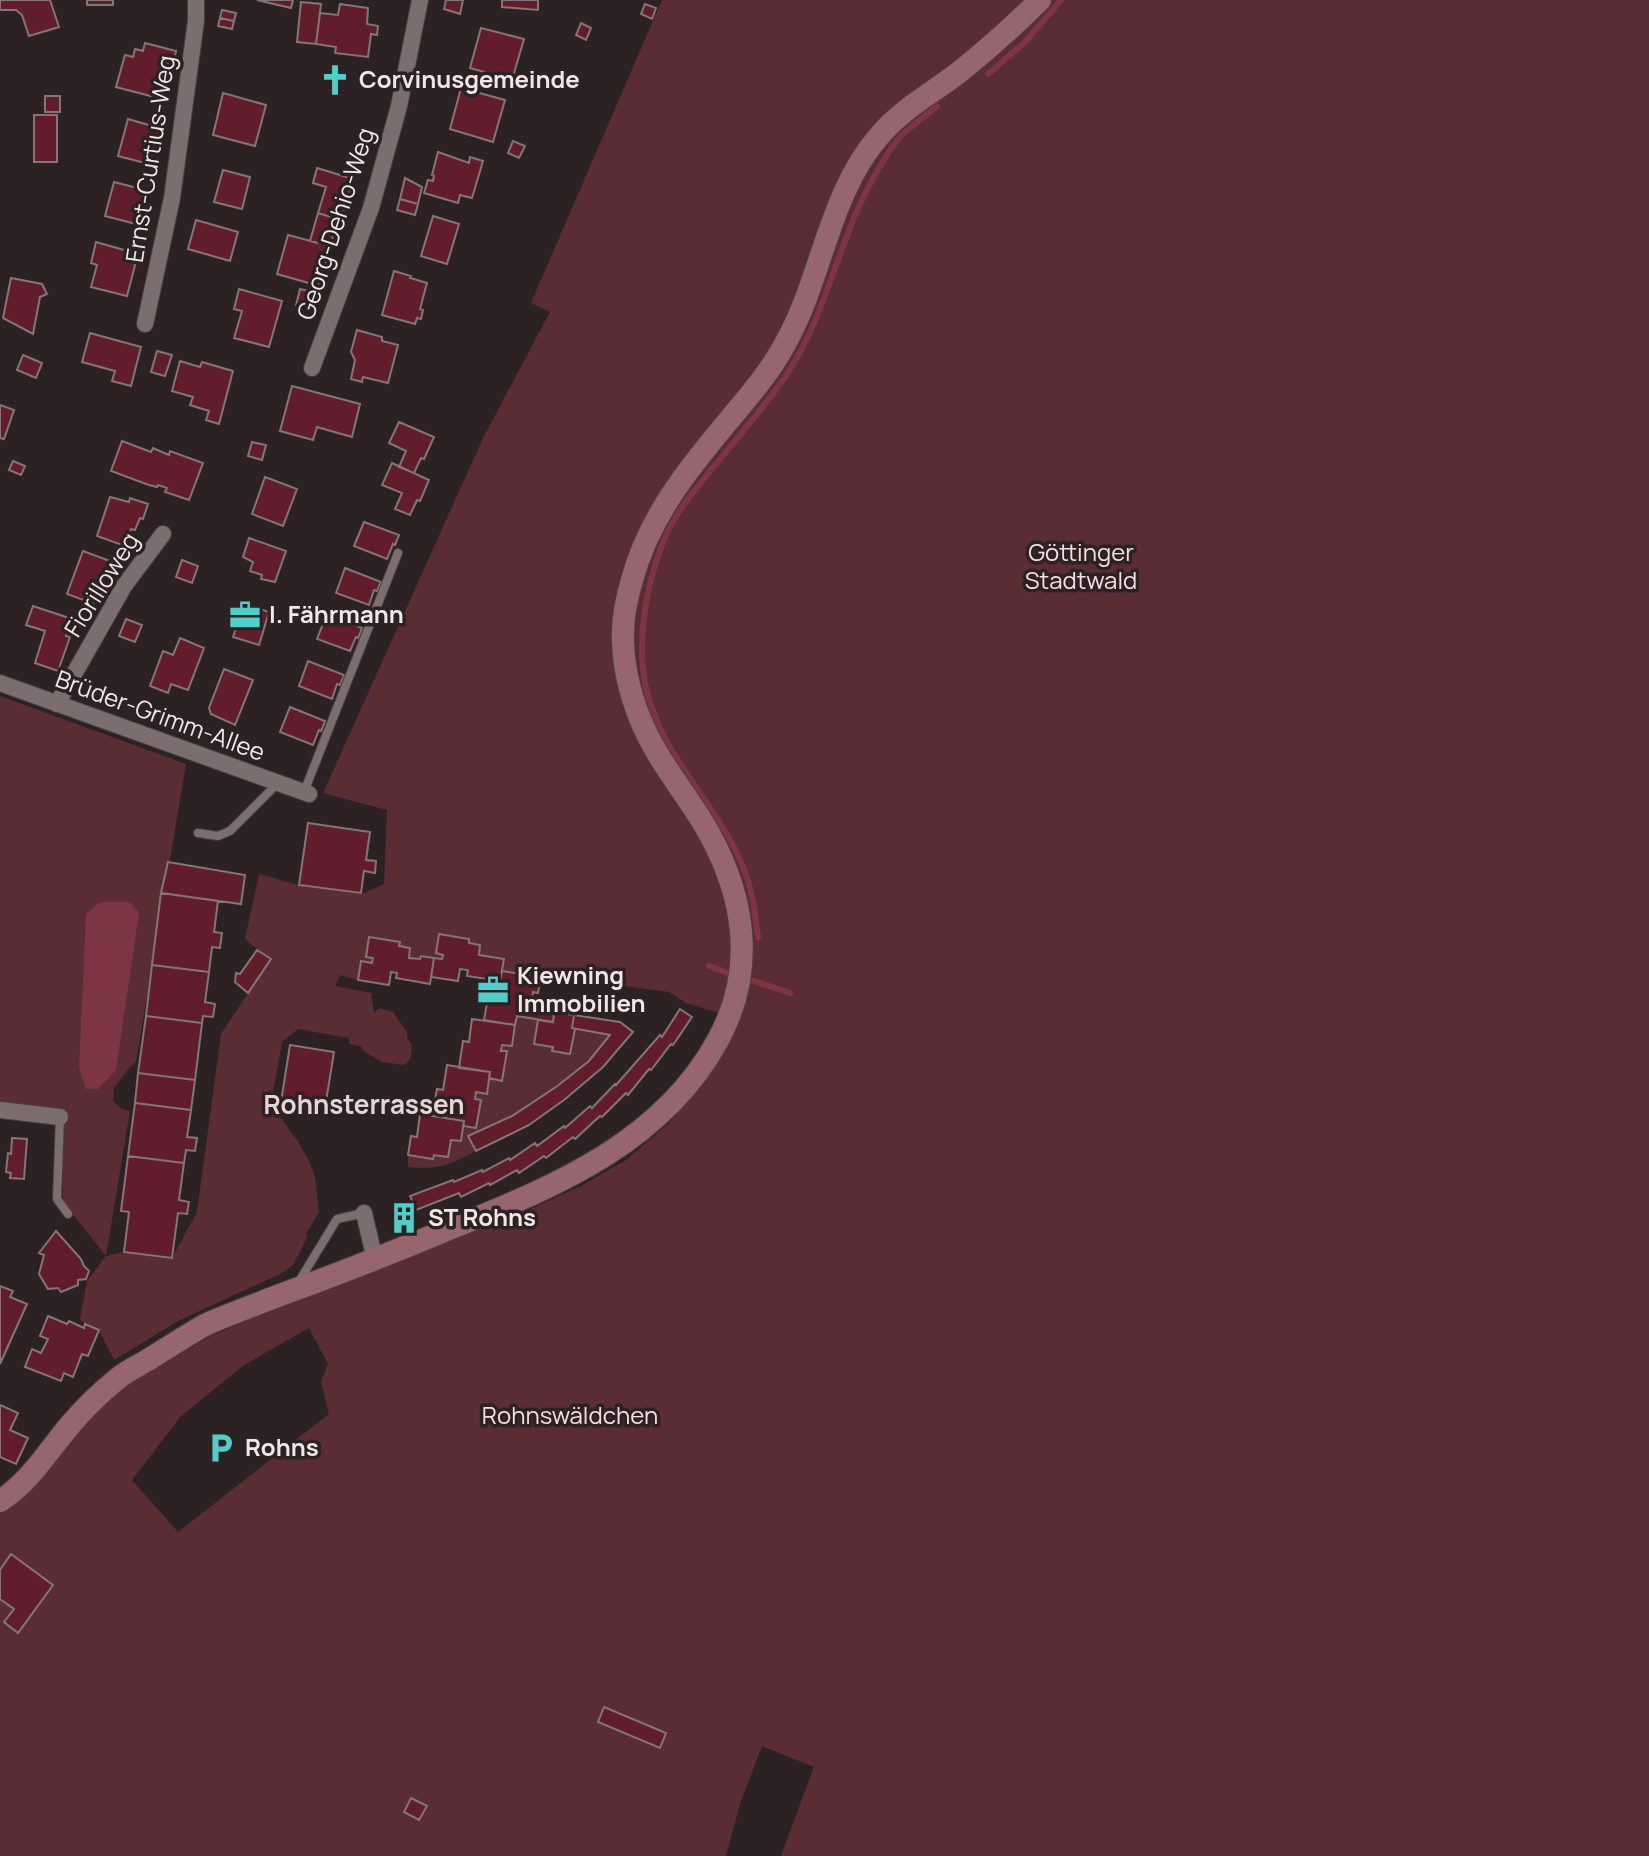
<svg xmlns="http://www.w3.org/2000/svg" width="1649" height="1856" font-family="Manrope,sans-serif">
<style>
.green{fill:#5a2d33;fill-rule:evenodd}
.water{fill:#7d3641}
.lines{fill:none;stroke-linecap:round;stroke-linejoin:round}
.stream{stroke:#7d3641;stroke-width:6}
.building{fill:#621d2b;stroke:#847577;stroke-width:2}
.lane-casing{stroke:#4a4041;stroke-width:10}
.street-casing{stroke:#4a4041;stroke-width:18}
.secondary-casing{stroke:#4a4041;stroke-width:24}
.lane{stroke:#7c6d6f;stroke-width:8}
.street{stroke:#7c6d6f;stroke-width:16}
.secondary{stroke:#97656e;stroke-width:22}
.labels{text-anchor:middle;stroke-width:7;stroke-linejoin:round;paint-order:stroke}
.poi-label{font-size:24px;font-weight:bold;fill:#f0e7e8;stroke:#2d2223;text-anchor:start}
.street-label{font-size:24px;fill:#f0e7e8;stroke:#2d2223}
.park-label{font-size:24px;fill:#f5dedf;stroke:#2d2223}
.neighbourhood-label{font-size:26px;font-weight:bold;fill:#e5d5d6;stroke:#2d2223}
</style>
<rect width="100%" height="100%" fill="#2d2223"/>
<!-- green -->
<path class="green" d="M662,0H1649V1856H781L814,1767L762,1746L740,1804L726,1856H0V1512L20,1498L77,1430L118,1387L213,1335L293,1301L339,1285L533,1208L579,1187L626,1160L669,1123L694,1094L716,1063L740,1019L686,1003L669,992L576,980L540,981L528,979V975L502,971L504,960L479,955L480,945L469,943V939L440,934L442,959L421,956L420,959L409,958L410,948L399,946V942L373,958L372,963L361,961L358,980L340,975L335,986L371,993L374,1012L380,1008L393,1012L407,1032V1038L412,1045L410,1060L404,1065L382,1062L362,1050L361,1046L349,1044V1038L298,1029L282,1042L271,1103C284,1124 308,1151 314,1174C317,1186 317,1200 319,1212L306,1234L308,1236L293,1265L280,1274L178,1321L114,1360L99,1330L85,1324L80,1319L87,1281L106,1256L63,1202V1112L0,1106V696L186,764L136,1062L130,1067L114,1088L113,1101L122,1109L130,1111L106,1256L124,1252L172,1258L197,1212L221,1034L270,960L245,939L259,874L299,885L362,894L384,884L387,810L323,793L484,436L550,312L531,303ZM309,1328L328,1364L321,1381L329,1414L178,1532L132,1480L181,1416L244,1365Z
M517,1016L538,1020L534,1044L553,1047V1052L570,1054L575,1029L610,1035L589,1061L556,1087L512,1116L469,1137L476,1151C449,1165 439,1170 408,1167V1155L433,1159L434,1155L448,1157L451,1140L463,1126L476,1128L481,1100L475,1099L476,1092L487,1094L489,1078L502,1080L507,1052L501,1051L502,1045L512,1046Z"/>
<!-- water -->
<path class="water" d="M100,902H130L139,913L116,1070L98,1089H86L79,1068L86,914Z"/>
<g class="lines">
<!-- stream -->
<path class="stream" d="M988,74L1026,41L1061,0
M758,938C755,912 752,886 741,862C714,800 661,756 646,688C636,641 646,585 664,540C674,514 694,491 711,470C737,438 766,406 789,371C829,309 839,235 877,172C883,161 891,147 900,137C911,126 925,116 937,106
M709,966L731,974
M748,979L790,993"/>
</g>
<!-- building -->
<path class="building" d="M0,0H50L59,27L29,36L22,15L16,10H0Z
M87,0H113V5H87Z
M257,0H293L291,8Z
M446,0H463L460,14L444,9Z
M502,0H538V10L502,7Z
M301,2L321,4L316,44L297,42Z
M340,4L368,8L367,24L378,26L377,35L371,34L368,57L335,53L336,47L316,44L320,13L338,15Z
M645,4L656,8L652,19L641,14Z
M222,10L236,13L234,21L220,18Z
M220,18L234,21L232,29L218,26Z
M581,23L591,28L586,40L576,35Z
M481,28L524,39L512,80L470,68Z
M145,43L176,51L174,61L169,60L158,98L116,87L125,55L133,57L135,49L143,51Z
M461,88L505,100L493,142L450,129Z
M223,93L266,105L255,146L213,135Z
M45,96H60V112H45Z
M34,115H57V162H34Z
M128,119L159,128L149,164L118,156Z
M513,141L525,146L519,158L508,153Z
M438,152L469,163L470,157L483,161L472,198L460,195L458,203L424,193L428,180L433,181L434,176L432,175Z
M317,168L353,179L341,220L318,213L326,187L313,183Z
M223,170L250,177L242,209L214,202Z
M405,178L422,187L418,204L400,199Z
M114,182L149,191L140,225L105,216Z
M400,199L418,204L415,215L397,210Z
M318,213L338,219L330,246L310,241Z
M433,216L459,224L447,264L421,256Z
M196,220L238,232L230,261L188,249Z
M288,235L330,246L319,286L277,274Z
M96,242L138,254L127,296L91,287L97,265L91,263Z
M394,271L411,276L410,278L427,283L420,309L423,310L421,319L417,318L415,324L382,315Z
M11,278L42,284L47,294L40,297L33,334L3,318Z
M239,289L282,301L269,347L234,338L242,311L234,309Z
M300,289L313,292L309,309L296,305Z
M357,330L382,337V341L398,345L388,383L363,377L362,382L351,379L355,360L351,352Z
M90,333L141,347L131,386L112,381L115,371L82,362Z
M157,351L172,355L165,376L151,372Z
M23,355L42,363L36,378L17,370Z
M180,361L200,367L202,362L233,371L219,424L206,420L209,411L190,405L193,397L172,391Z
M292,386L360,404L352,437L317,427L313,440L280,431Z
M0,405L14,410L4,439L0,438Z
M399,422L434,437L424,459L421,458L414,473L399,467L406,451L389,443Z
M122,441L151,452L153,448L169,455L170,451L203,463L189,500L165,492L167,488L158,485L157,487L149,485L111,471Z
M252,442L266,445L262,460L248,456Z
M13,461L25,466L21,475L9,470Z
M392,463L429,480L420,501L417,500L410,515L395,509L402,493L382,485Z
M265,477L297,489L283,526L252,514Z
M110,497L129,502L130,498L148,504L143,519L140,518L135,530L131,529L125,546L97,536Z
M364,522L399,535L395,545L393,544L387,559L354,546Z
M249,538L286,551L275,582L261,579L262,575L250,571L253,562L243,557Z
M83,551L110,561L94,604L67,594Z
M182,560L198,566L192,583L176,577Z
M345,568L381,582L377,591L374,590L369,605L336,593Z
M244,604L269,612L259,645L233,637Z
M33,606L72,619L66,636L70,637L58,671L35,663L45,631L26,625Z
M327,614L362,628L358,638L356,637L350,651L317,639Z
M126,619L142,625L135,642L119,636Z
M180,638L204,648L188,690L171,684L168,693L150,686L163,651L173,655Z
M308,661L344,675L340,685L337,684L332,699L299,686Z
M224,669L253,680L235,725L211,714L209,708Z
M290,707L325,721L321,731L319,730L313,745L280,732Z
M308,823L370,832L366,860L376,861L375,873L364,871L361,893L299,885Z
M168,862L245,875L241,904L161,893Z
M161,893L218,901L214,932L222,933L220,948L212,947L209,972L152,965Z
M439,934L469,939V943L480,945L479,955L504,959L500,981L467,976L468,970L460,969L458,981L431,977L434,958L442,959L443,955L436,953Z
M369,937L400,942L399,946L410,948L409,958L420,959L421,956L434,958L430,984L396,978L397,973L391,972L389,985L358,980L361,961L372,963L373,958L366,957Z
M257,950L271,959L248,993L235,982L236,973L240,974Z
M152,965L209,972L205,1002L215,1004L213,1017L203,1016L202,1023L146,1016Z
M502,971L529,975L528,979L540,981L538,993L533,992L532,999L556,1003L553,1022L517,1016L515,1025L484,1020L491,980L500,981Z
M680,1009L692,1017L673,1045L671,1044L651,1070L649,1069L628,1095L626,1093L602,1117L600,1116L575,1139L573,1137L546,1158L544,1156L519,1173L517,1170L490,1185L489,1183L461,1197L459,1193L416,1210L410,1196L453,1180L454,1182L482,1170L483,1172L509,1158L510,1160L535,1143L537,1146L564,1126L565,1128L590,1106L592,1108L615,1084L616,1085L660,1035L662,1037Z
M554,1012L574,1015L572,1028L575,1029L570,1054L552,1051L553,1047L534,1044L538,1020L553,1022Z
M574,1015L620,1022L633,1032L603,1067L564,1100L529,1125L476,1151L468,1136L512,1116L556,1087L589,1061L610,1035L572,1028Z
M146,1016L202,1023L195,1080L138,1073Z
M472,1019L515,1025L512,1046L502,1045L501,1051H507L502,1081L489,1078L490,1072L459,1068L463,1041L469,1042Z
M290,1045L334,1052L324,1114L280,1108Z
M447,1065L490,1072L487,1094L476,1092L475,1099L481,1100L476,1128L463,1126L464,1121L432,1116L437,1089L443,1090Z
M138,1073L195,1080L191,1110L135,1103Z
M135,1103L191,1110L187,1137L197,1138L195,1151L186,1150L184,1163L128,1156Z
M420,1114L464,1121L461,1141L451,1140L448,1157L434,1155L433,1159L408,1155L411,1136L417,1137Z
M12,1138L27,1139L24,1179L10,1178L11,1173L6,1172L8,1153L11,1154Z
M128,1156L184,1163L179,1200L189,1202L187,1214L178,1213L172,1258L124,1252L129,1212L121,1211Z
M56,1231L81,1259L84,1266L89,1271L86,1279L78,1280V1285L61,1292L58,1288L48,1289L39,1274L44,1255L39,1253Z
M0,1286L13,1291L10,1297L27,1304L0,1364Z
M48,1316L67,1324L69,1321L84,1328L85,1324L99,1330L88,1356L82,1354L73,1377L64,1373L61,1381L25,1367L32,1349L41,1353L48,1339L40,1336Z
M0,1405L18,1413L10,1430L28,1438L16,1464L0,1457Z
M11,1554L53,1585L18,1633L4,1622L14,1609L0,1599V1570Z
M604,1707L666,1733L660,1748L598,1722Z
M411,1798L427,1806L419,1820L404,1812Z"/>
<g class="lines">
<defs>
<path id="lane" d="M304,792L398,553
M198,833L218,836L230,831L277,784
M60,1117L57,1199L68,1214
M298,1283L337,1219L364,1213"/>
<path id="street" d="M145,324L172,198L196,21V0
M312,368L371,208L399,106L420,0
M0,683L309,794
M57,704L124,586L163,534
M0,1110L60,1117
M364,1213L375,1260"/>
<path id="secondary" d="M0,1501C30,1482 48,1451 71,1424C84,1409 100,1393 116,1380C126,1371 140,1365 151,1358C169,1347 187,1335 205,1325C217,1319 231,1314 244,1309C267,1300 290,1291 313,1283C362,1265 410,1245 459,1225C559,1185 664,1140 718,1040C758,967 744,890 702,821C688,798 670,775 656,751C637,719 624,679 623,642C622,621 626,600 632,580C649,517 688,469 729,420C749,396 770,372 785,344C823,277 828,194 880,135C903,108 934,92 962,70C989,48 1015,25 1040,0"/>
</defs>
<!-- lane casing -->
<use href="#lane" class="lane-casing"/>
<!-- street casing -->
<use href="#street" class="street-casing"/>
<!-- secondary casing -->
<use href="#secondary" class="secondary-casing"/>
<!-- lane -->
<use href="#lane" class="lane"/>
<!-- street -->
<use href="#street" class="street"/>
<!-- secondary -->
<use href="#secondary" class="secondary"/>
</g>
<!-- icons -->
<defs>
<symbol id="church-bare" viewBox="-9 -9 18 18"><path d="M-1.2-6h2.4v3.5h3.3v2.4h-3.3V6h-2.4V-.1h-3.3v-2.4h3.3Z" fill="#53cdc9" stroke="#2d2223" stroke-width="2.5" paint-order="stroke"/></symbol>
<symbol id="office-bare" viewBox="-9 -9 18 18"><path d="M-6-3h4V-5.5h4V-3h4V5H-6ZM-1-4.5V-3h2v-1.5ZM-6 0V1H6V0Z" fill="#53cdc9" stroke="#2d2223" stroke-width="2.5" paint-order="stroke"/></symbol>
<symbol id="building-bare" viewBox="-9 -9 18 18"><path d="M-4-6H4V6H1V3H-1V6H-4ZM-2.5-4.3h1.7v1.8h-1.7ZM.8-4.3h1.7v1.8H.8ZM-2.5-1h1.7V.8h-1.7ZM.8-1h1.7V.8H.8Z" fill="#53cdc9" stroke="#2d2223" stroke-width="2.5" paint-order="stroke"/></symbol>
<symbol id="parking-bare" viewBox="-9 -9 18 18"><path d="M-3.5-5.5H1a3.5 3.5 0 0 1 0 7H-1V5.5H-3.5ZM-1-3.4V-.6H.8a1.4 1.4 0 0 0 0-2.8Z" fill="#53cdc9" stroke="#2d2223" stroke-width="2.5" paint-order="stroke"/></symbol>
</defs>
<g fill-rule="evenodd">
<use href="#church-bare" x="313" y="58" width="44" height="44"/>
<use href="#office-bare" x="223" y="593" width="44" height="44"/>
<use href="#office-bare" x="471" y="968" width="44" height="44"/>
<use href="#building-bare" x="382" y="1196" width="44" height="44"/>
<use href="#parking-bare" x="199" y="1426" width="44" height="44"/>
</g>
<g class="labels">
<!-- poi labels -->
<g class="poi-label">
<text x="359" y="88">Corvinusgemeinde</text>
<text x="269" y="623">I. Fährmann</text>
<text x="517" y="984">Kiewning<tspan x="517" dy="28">Immobilien</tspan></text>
<text x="428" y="1226">ST Rohns</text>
<text x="245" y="1456">Rohns</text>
</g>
<!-- street labels -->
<g class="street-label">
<text transform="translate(151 159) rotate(-81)" y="8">Ernst-Curtius-Weg</text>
<text transform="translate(336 224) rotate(-72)" y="8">Georg-Dehio-Weg</text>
<text transform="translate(102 585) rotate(-58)" y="8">Fiorilloweg</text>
<text transform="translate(160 716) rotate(20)" y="8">Brüder-Grimm-Allee</text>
</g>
<!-- park labels -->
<g class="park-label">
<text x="1081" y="561">Göttinger<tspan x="1081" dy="28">Stadtwald</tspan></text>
<text x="570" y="1424">Rohnswäldchen</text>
</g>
<!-- neighbourhood labels -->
<g class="neighbourhood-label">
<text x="364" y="1114">Rohnsterrassen</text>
</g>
</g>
</svg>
